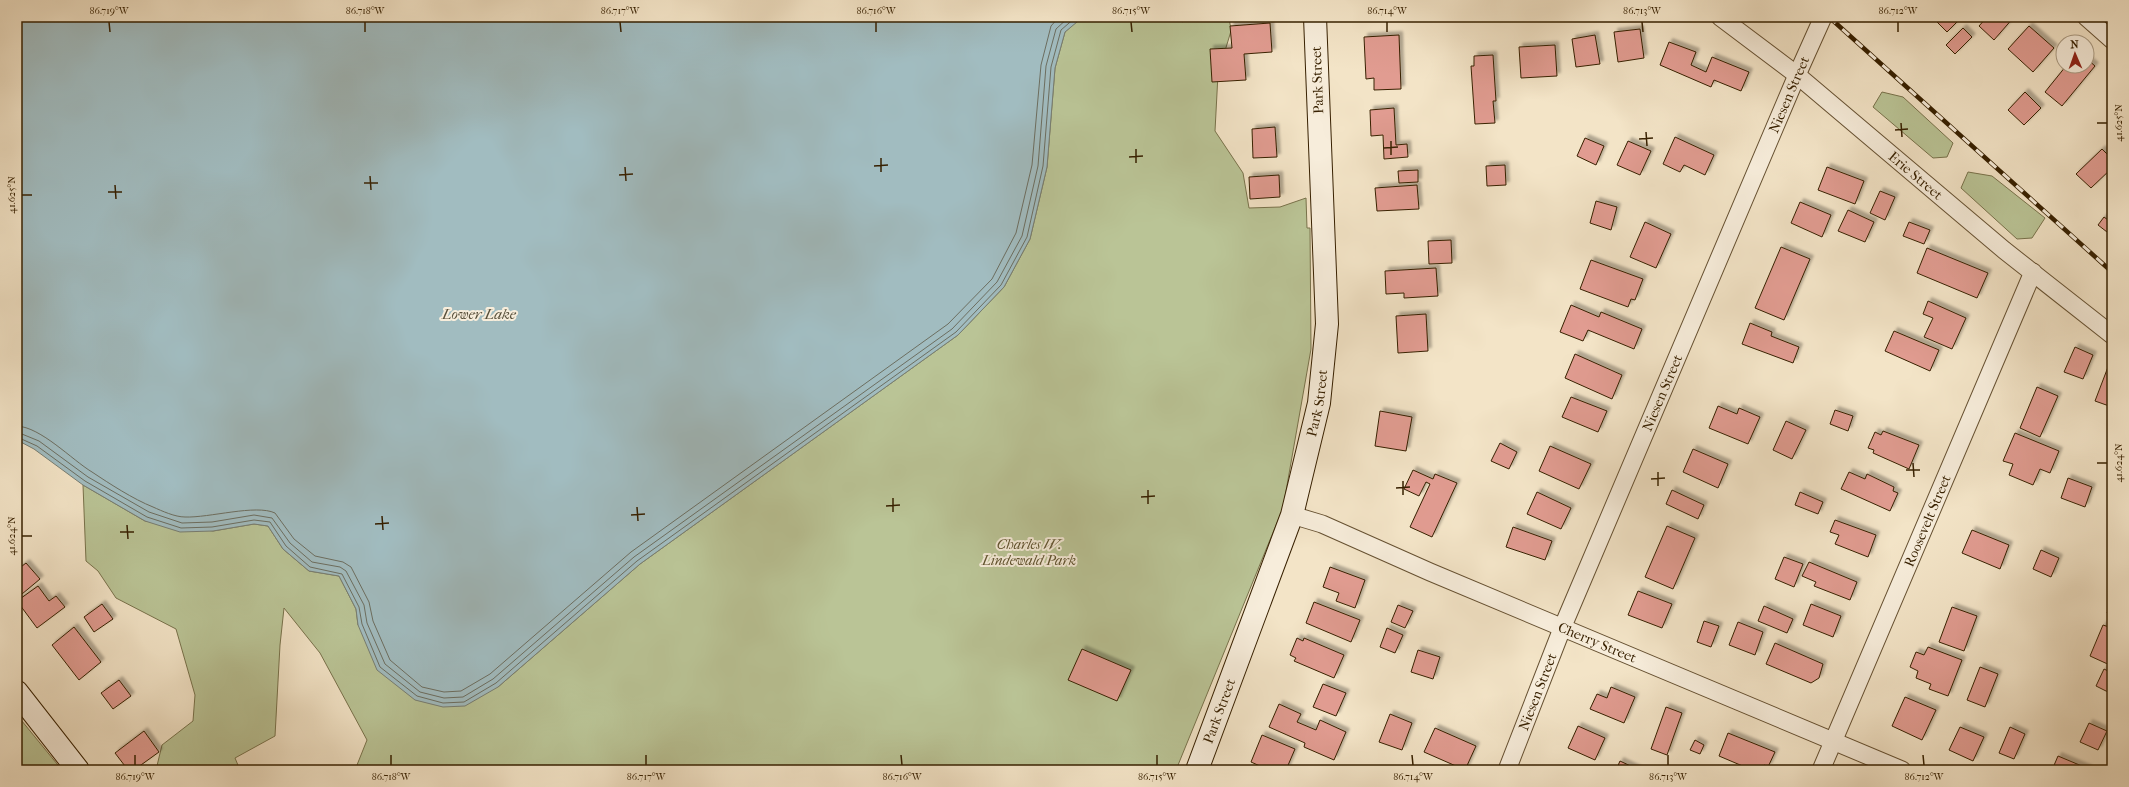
<svg xmlns="http://www.w3.org/2000/svg" width="2129" height="787" font-family="'IM FELL French Canon',serif">
<style>
.green{fill:#bac496;stroke:#78724b}
.water{fill:#a1bcc0;stroke:#777e73}
.lines{fill:none;stroke-linecap:round;stroke-linejoin:round}
.shore{stroke:#6c6e60;stroke-width:1}
.building{fill:#e19c91;stroke:#372000;filter:url(#shadow)}
.street-casing{stroke:#665132;stroke-width:19}
.secondary-casing{stroke:#372000;stroke-width:24}
.street{stroke:#f7eddb;stroke-width:17}
.secondary{stroke:#f7eddb;stroke-width:22}
.rail-casing{stroke:#372000;stroke-width:4.5}
.rail{stroke:#f7eddb;stroke-width:3;stroke-dasharray:9;stroke-linecap:butt}
.ticks{fill:none;stroke:#372000;stroke-width:1.5}
.labels{text-anchor:middle;stroke-width:4;stroke-linejoin:round;paint-order:stroke}
.street-label{font-size:14px;fill:#372000;stroke:#f7eddb}
.park-label{font-size:14px;font-style:italic;fill:#5e512d;stroke:#f7eddb}
.water-label{font-size:15px;font-style:italic;fill:#574f3a;stroke:#f7eddb}
.neatline{fill:none;stroke:#372000;stroke-width:1.5}
.ticks-label{font-size:10px;text-anchor:middle;fill:#372000}
</style>
<defs>
<filter id="shadow"><feDropShadow dx="3.5" dy="-3.5" stdDeviation="1" flood-color="#0004"/></filter>
</defs>
<rect width="100%" height="100%" fill="#f3e4c7"/>
<filter id="stains"><feTurbulence type="fractalNoise" baseFrequency=".005" numOctaves="4"/><feColorMatrix values="0 0 0 0 .2 0 0 0 0 .09 0 0 0 0 .02 0 0 0 .5 -.17"/></filter>
<radialGradient id="worn" r=".72"><stop offset=".6" stop-color="#630" stop-opacity="0"/><stop offset="1" stop-color="#630" stop-opacity=".3"/></radialGradient>
<!-- green -->
<path class="green" d="M1082,17H1174L1183,22L1188,17H1229L1231,31L1218,74L1215,131L1243,173L1249,208L1280,207L1306,198L1307,228H1310L1311,349L1283,508L1176,770H355L367,740L320,653L284,608L280,645L275,736L235,758L240,770H156L162,745L193,721L195,695L176,629L116,598L98,571L86,561L83,485L145,521L213,531L254,524L268,526L283,549L309,571L339,576L356,609L358,625L498,687L640,564L958,335L1004,287L1030,239L1047,167L1055,68L1065,32Z
M1882,92L1903,97L1953,143L1947,157L1933,158L1873,107Z
M1968,172L1992,176L2045,218L2032,238L2017,239L1961,188Z
M17,715L62,770H17Z"/>
<!-- water -->
<path class="water" d="M17,17H1083L1065,32L1055,68L1047,167L1030,239L1004,287L958,335L640,564L498,687L465,706L443,707L415,700L377,670L358,625L356,609L339,576L309,571L283,549L268,526L254,524L213,531L180,532L145,521L83,485L34,449L17,440Z"/>
<g class="lines">
<!-- shore -->
<path class="shore" d="M17,426C41,427 72,460 92,472C110,484 133,499 153,507C162,511 175,517 185,517C209,518 256,504 275,513L294,539L315,556L343,562L351,567L369,602L373,621L390,660L422,687L444,692L461,691L490,674L631,552L948,324L992,279L1016,233L1032,165L1041,65L1051,26L1059,17
M17,432L39,441L88,477L149,512L182,523L212,522L254,515L272,518L290,543L312,562L340,567L346,571L364,605L367,623L385,664L420,692L444,698L463,697L493,679L634,557L952,329L997,282L1022,236L1038,166L1046,66L1056,29L1069,17
M17,437L37,446L85,481L147,517L181,528L212,527L254,520L270,522L286,546L310,567L342,574L359,607L362,624L380,667L417,696L443,703L464,702L496,683L637,561L956,332L1001,285L1027,237L1043,166L1051,67L1061,30L1076,17"/>
</g>
<!-- building -->
<path class="building" d="M1943,17H1962L1947,32L1937,22Z
M1987,17H2014L1994,40L1979,26Z
M1270,23L1272,52L1244,54L1246,80L1212,82L1210,49L1232,48L1230,26Z
M2029,26L2054,48L2033,72L2008,49Z
M1963,28L1972,37L1955,54L1946,45Z
M1640,29L1644,58L1618,62L1614,32Z
M1399,35L1401,89L1374,90V78L1366,79L1364,37Z
M1595,35L1600,64L1576,67L1572,39Z
M1669,42L1696,52L1691,65L1706,72L1712,57L1749,72L1741,91L1714,80L1711,87L1660,65Z
M1555,45L1557,76L1521,78L1519,47Z
M1493,55L1496,101H1493L1495,123L1475,124L1471,66H1474V56Z
M2087,59L2095,66L2062,106L2045,92L2066,66H2087Z
M2025,92L2041,108L2024,125L2008,110Z
M1394,108L1396,145L1407,144L1408,157L1384,159L1383,135L1371,136L1370,110Z
M1275,127L1277,157L1253,158L1252,129Z
M1675,137L1714,155L1705,175L1684,165L1680,172L1663,164Z
M1585,138L1604,146L1596,165L1577,156Z
M1628,141L1651,151L1640,175L1617,165Z
M2102,149L2112,159V168L2091,188L2076,174Z
M1505,165L1506,185L1487,186L1486,166Z
M1827,167L1864,181L1855,204L1818,190Z
M1418,170V182L1399,183L1398,171Z
M1279,175L1280,197L1250,199L1249,177Z
M1417,185L1419,209L1377,211L1375,188Z
M1880,191L1895,197L1885,220L1870,213Z
M1596,201L1617,207L1611,230L1590,223Z
M1800,202L1831,215L1822,237L1791,223Z
M1848,210L1874,222L1865,242L1838,231Z
M2104,217L2112,223L2107,232L2098,225Z
M1645,222L1671,234L1656,268L1630,257Z
M1909,222L1930,230L1924,244L1903,236Z
M1451,240L1452,263L1429,264L1428,241Z
M1781,247L1810,259L1784,320L1755,308Z
M1927,248L1988,273L1977,298L1917,273Z
M1591,260L1643,279L1635,300L1631,299L1628,307L1580,289Z
M1436,268L1438,296L1404,298V293L1386,294L1385,271Z
M1928,301L1966,318L1952,349L1924,337L1933,318L1923,314Z
M1571,305L1599,317L1601,312L1642,329L1634,349L1588,330L1583,341L1560,332Z
M1426,314L1428,351L1398,353L1396,316Z
M1750,323L1772,332L1771,336L1799,347L1793,363L1742,344Z
M1894,331L1939,350L1930,371L1885,351Z
M2075,347L2093,355L2083,379L2064,372Z
M1575,354L1622,375L1612,399L1565,378Z
M2108,367L2112,369V407L2095,401Z
M2037,387L2058,396L2040,437L2020,428Z
M1571,397L1607,411L1598,432L1562,417Z
M1718,406L1737,414L1739,408L1760,417L1748,444L1709,428Z
M1835,410L1853,416L1848,431L1830,424Z
M1380,411L1412,417L1406,451L1375,446Z
M1786,421L1806,430L1792,459L1773,450Z
M1883,431L1919,445L1909,469L1873,453L1874,450L1868,448L1875,432L1881,435Z
M2015,433L2059,451L2050,473L2040,469L2033,485L2009,475L2013,464L2003,461Z
M1500,443L1517,452L1509,469L1491,461Z
M1550,446L1591,464L1579,489L1539,471Z
M1693,449L1728,464L1718,488L1683,472Z
M1413,470L1433,479L1435,474L1457,483L1432,537L1410,527L1430,484L1426,482L1419,496L1404,489Z
M1849,472L1865,479L1867,474L1894,487L1893,491L1898,493L1890,511L1841,489Z
M2068,478L2092,487L2085,507L2061,498Z
M1672,490L1704,505L1698,519L1666,504Z
M1537,492L1571,508L1561,529L1527,514Z
M1800,492L1823,502L1818,514L1795,505Z
M1835,520L1876,535L1868,557L1835,544L1839,535L1830,532Z
M1667,526L1695,538L1673,589L1645,577Z
M1513,527L1552,541L1545,560L1506,547Z
M1972,530L2009,545L2000,569L1962,553Z
M2041,550L2059,558L2051,577L2033,569Z
M1784,557L1803,564L1794,587L1775,579Z
M1809,562L1857,582L1850,600L1814,586L1816,582L1802,576Z
M26,563L40,579L22,594L17,588V570Z
M1330,567L1365,580L1355,608L1336,601L1339,593L1323,587Z
M38,586L49,601L56,596L65,607L37,628L17,601Z
M1638,591L1672,604L1662,628L1628,615Z
M2112,601V615L2107,613Z
M1314,602L1360,620L1351,642L1306,623Z
M102,604L113,619L94,632L84,617Z
M1811,604L1841,616L1833,637L1803,625Z
M1398,605L1413,611L1405,628L1391,622Z
M1764,606L1793,619L1787,633L1758,621Z
M1952,607L1977,616L1964,651L1939,642Z
M1704,621L1719,626L1711,647L1697,642Z
M1738,622L1763,632L1755,655L1729,645Z
M2103,625L2112,628V666L2090,656Z
M74,627L101,662L79,680L52,645Z
M1387,628L1403,635L1395,653L1380,647Z
M1297,638L1303,641L1304,638L1344,655L1334,678L1294,661L1296,658L1290,655Z
M1775,643L1823,664L1819,678L1811,683L1766,664Z
M1928,647L1962,660L1948,696L1929,689L1931,684L1916,678L1918,671L1910,667L1916,652L1924,655Z
M1082,649L1131,670L1117,701L1068,680Z
M1418,650L1440,657L1433,679L1411,672Z
M1980,667L1998,674L1985,707L1967,700Z
M2104,669L2112,673V694L2096,686Z
M119,680L131,696L113,709L101,693Z
M1323,684L1346,693L1336,716L1313,707Z
M1611,687L1635,697L1624,723L1590,709L1597,694L1607,698Z
M1905,697L1936,710L1922,740L1892,726Z
M1279,704L1301,714L1297,722L1316,730L1320,720L1346,732L1334,760L1304,747L1305,743L1269,727Z
M1666,707L1682,713L1667,755L1651,749Z
M1390,714L1412,723L1402,750L1379,742Z
M2089,723L2107,731L2098,750L2080,742Z
M1578,726L1605,738L1595,760L1568,748Z
M1960,727L1984,737L1973,761L1949,750Z
M2010,727L2025,734L2014,759L1999,753Z
M1435,728L1476,746L1465,770L1424,752Z
M144,731L159,752L134,770H128L115,753Z
M1728,733L1775,752L1768,767L1764,765L1761,770H1752L1719,756Z
M1262,735L1295,749L1286,770H1269L1251,762Z
M1695,740L1704,745L1700,754L1690,750Z
M2058,756L2089,769V770H2052Z
M1620,761L1639,770H1616Z"/>
<g class="lines">
<defs>
<g id="street">
<path id="s1" d="M1720,17L1797,75L2004,250L2112,335"/>
<path d="M2086,17L2112,40"/>
<path id="s2" d="M1292,515L1322,524L1430,572L1902,770"/>
<path id="s3" d="M1507,770L1563,626L1797,75L1823,17"/>
<path id="s4" d="M1821,770L2033,272"/>
</g>
<g id="secondary">
<path d="M17,692L78,770"/>
<path id="s5" d="M1197,770L1292,515L1319,403L1327,324L1315,17"/>
</g>
</defs>
<!-- street casing -->
<use href="#street" class="street-casing"/>
<!-- secondary casing -->
<use href="#secondary" class="secondary-casing"/>
<!-- street -->
<use href="#street" class="street"/>
<!-- secondary -->
<use href="#secondary" class="secondary"/>
<defs>
<path id="rail" d="M1829,17L2112,272"/>
</defs>
<!-- rail casing -->
<use href="#rail" class="rail-casing"/>
<!-- rail -->
<use href="#rail" class="rail"/>
</g>
<!-- ticks -->
<path class="ticks" d="M109,22L110,32M365,22V32M620,22L621,32M876,22V32M1131,22L1132,32M1387,22V32M1642,22L1643,32M1898,22V32M1901,123L1902,137M2097,123H2107M1895,130L1908,129M1646,132L1647,146M1639,139L1653,138M1391,141V155M1384,148L1398,147M1136,149V163M1129,157L1143,156M881,158V172M874,166L888,165M625,167L626,181M619,175L633,174M370,176L371,190M364,183H378M115,185L116,199M108,192H122M22,195H32M1913,463L1914,477M2097,463H2107M1906,470H1920M1658,472V486M1651,479L1665,478M1403,481V495M1396,488L1410,487M1148,490V504M1141,497L1155,496M893,498V512M886,506L900,505M637,507L638,521M631,515L645,514M382,516L383,530M375,524L389,523M127,525L128,539M120,532H134M22,536H32M135,755V765M391,755V765M646,755V765M901,755L902,765M1157,755V765M1412,755L1413,765M1668,755V765M1923,755L1924,765"/>
<g class="labels">
<!-- street labels -->
<g class="street-label">
<text transform="translate(1317 80) rotate(-92)" y="5">Park Street</text>
<text dy="5" stroke="none"><textPath href="#s3" startOffset="732">Niesen Street</textPath></text>
<text dy="5" stroke="none"><textPath href="#s1" startOffset="252">Erie Street</textPath></text>
<text dy="5" stroke="none"><textPath href="#s3" startOffset="408">Niesen Street</textPath></text>
<text dy="5" stroke="none"><textPath href="#s5" startOffset="387">Park Street</textPath></text>
<text dy="5" stroke="none"><textPath href="#s4" startOffset="271">Roosevelt Street</textPath></text>
<text dy="5" stroke="none"><textPath href="#s2" startOffset="331">Cherry Street</textPath></text>
<text dy="5" stroke="none"><textPath href="#s3" startOffset="84">Niesen Street</textPath></text>
<text dy="5" stroke="none"><textPath href="#s5" startOffset="63">Park Street</textPath></text>
</g>
<!-- park labels -->
<g class="park-label">
<text x="1029" y="549">Charles W.<tspan x="1029" dy="16">Lindewald Park</tspan></text>
</g>
<!-- water labels -->
<g class="water-label">
<text x="479" y="319">Lower Lake</text>
</g>
</g>
<!-- margin -->
<rect width="2129" height="787" fill="none" stroke="#f3e4c7" stroke-width="44"/>
<!-- north arrow -->
<g transform="translate(2075 54) rotate(358)"><circle r="19" fill="#f7eddb" stroke="#aa9b83"/>
<path d="M0-3L7 15L0 10L-7 15Z" fill="#8f2418"/>
<text y="-6" font-size="11" font-weight="bold" text-anchor="middle" fill="#372000">N</text>
</g>
<rect x="22" y="22" width="2085" height="743" class="neatline"/>
<g class="ticks-label">
<text x="109" y="14">86.719°W</text>
<text x="365" y="14">86.718°W</text>
<text x="620" y="14">86.717°W</text>
<text x="876" y="14">86.716°W</text>
<text x="1131" y="14">86.715°W</text>
<text x="1387" y="14">86.714°W</text>
<text x="1642" y="14">86.713°W</text>
<text x="1898" y="14">86.712°W</text>
<text transform="translate(2118 123) rotate(-90)" y="4">41.625°N</text>
<text transform="translate(11 195) rotate(-90)" y="4">41.625°N</text>
<text transform="translate(2118 463) rotate(-90)" y="4">41.624°N</text>
<text transform="translate(11 536) rotate(-90)" y="4">41.624°N</text>
<text x="135" y="780">86.719°W</text>
<text x="391" y="780">86.718°W</text>
<text x="646" y="780">86.717°W</text>
<text x="902" y="780">86.716°W</text>
<text x="1157" y="780">86.715°W</text>
<text x="1413" y="780">86.714°W</text>
<text x="1668" y="780">86.713°W</text>
<text x="1924" y="780">86.712°W</text>
</g>
<rect width="100%" height="100%" filter="url(#stains)"/>
<rect width="100%" height="100%" fill="url(#worn)"/>
</svg>
